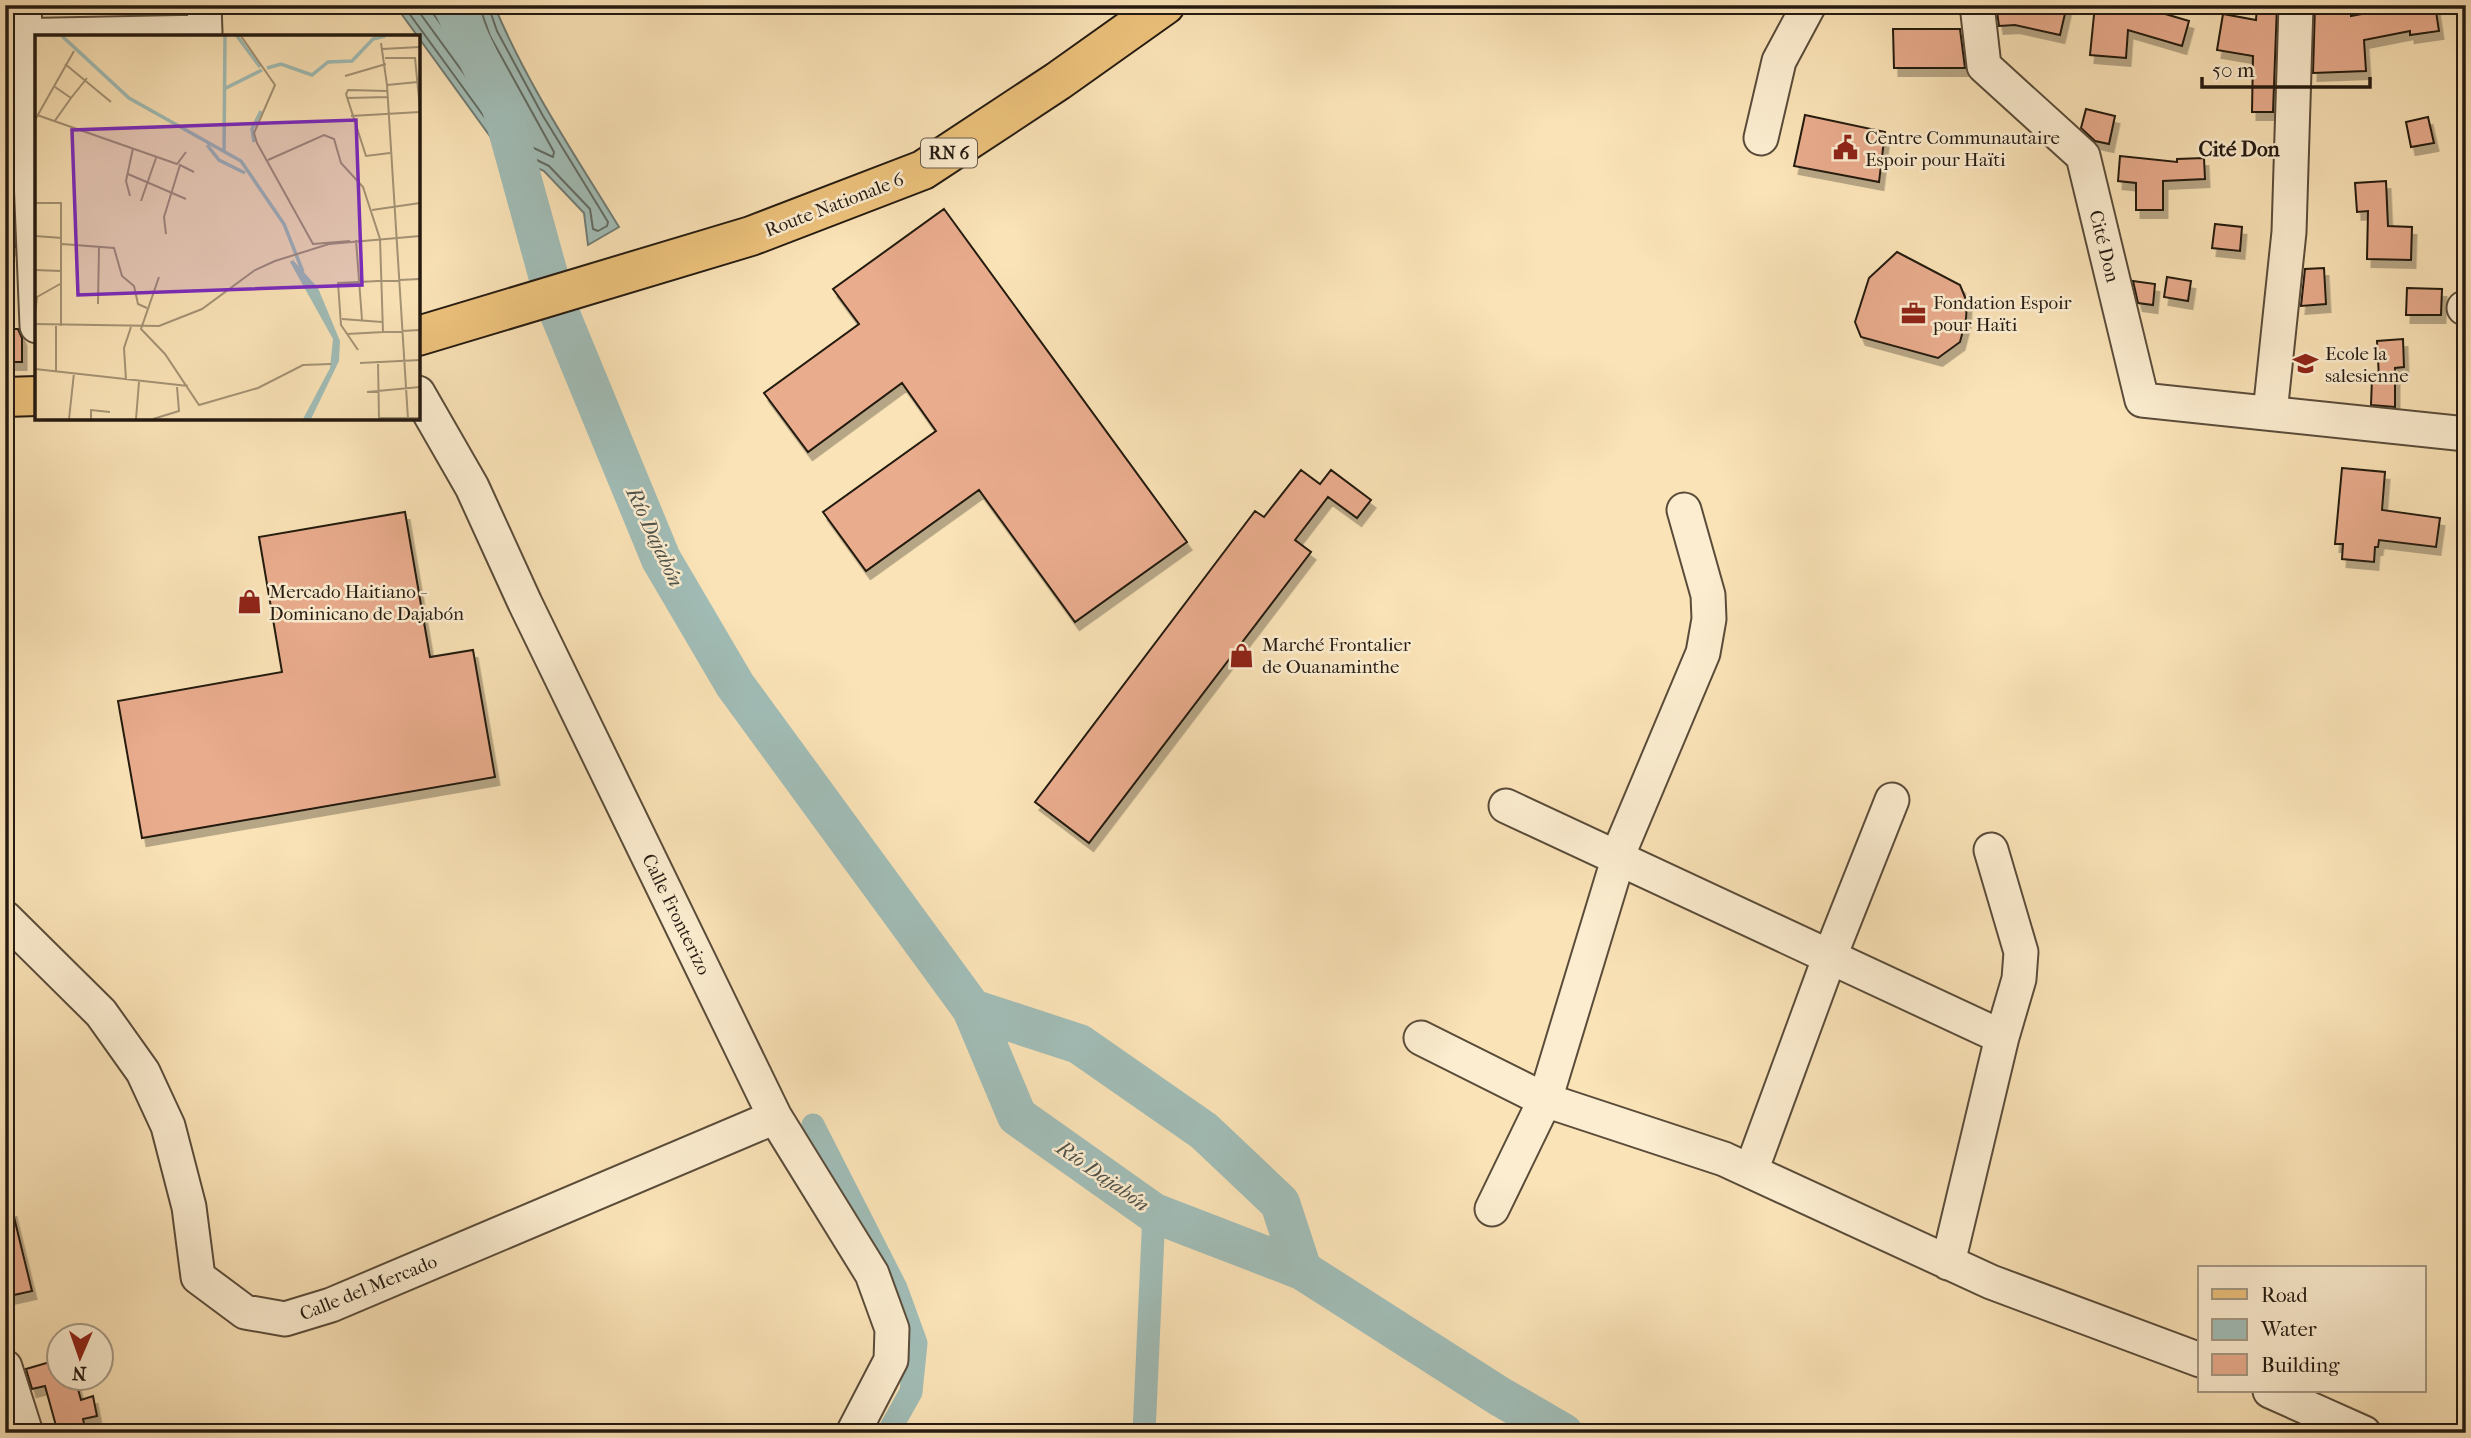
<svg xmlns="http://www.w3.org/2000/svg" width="2471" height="1438" font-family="'IM FELL French Canon',serif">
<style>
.water{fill:#a1bdb7;stroke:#6f7c75;stroke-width:2}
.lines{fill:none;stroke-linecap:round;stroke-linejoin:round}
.shore{stroke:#626c64;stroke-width:2}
.canal{stroke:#a1bdb7;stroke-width:23}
.river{stroke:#a1bdb7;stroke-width:40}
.building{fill:#e9ac8d;stroke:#241a11;stroke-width:2;filter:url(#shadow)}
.minor-casing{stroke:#5a4c3a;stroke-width:37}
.major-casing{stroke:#241a11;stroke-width:42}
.minor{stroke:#fcedd0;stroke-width:33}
.major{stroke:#edc27c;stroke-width:38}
.labels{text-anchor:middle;stroke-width:5;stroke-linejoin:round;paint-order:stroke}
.shield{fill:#fcedd0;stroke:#65594a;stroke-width:2}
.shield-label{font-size:18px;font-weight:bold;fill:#241a11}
.poi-label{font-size:19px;fill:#241a11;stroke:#fcedd0;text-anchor:start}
.street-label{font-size:19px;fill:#241a11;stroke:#fcedd0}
.neighbourhood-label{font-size:21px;font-weight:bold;fill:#241a11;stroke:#fcedd0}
.water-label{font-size:21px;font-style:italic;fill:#50534b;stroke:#fcedd0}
.inset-river{fill:none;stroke:#a1bdb7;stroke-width:3.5}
.inset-road{fill:none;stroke:#a49375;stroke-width:2}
.view{fill:#7b2cbf;fill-opacity:0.15;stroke:#7b2cbf;stroke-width:3.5}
.inset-edge{fill:none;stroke:#241a11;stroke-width:3.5}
</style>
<defs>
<filter id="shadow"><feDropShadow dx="4.5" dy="8" stdDeviation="0" flood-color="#0004"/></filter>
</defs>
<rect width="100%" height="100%" fill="#fae3b7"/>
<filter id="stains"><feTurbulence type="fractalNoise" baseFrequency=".00286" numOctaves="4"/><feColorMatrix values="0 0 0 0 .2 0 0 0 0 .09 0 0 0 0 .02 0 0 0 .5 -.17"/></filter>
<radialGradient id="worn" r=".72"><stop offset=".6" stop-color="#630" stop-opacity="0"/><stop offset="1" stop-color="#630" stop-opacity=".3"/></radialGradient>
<!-- water -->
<path class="water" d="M395,5H494C527,84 575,155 619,227L588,245L584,213L544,171L500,150Z"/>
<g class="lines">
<!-- shore -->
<path class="shore" d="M403,5L504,144L549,166L590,209L593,229L598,231L607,226L608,222L543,116L497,31L488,5
M414,5L510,137L553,157L554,152L490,36L479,5
M427,5L516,129L525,132L527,127C512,101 470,32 469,5"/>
<!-- canal -->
<path class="canal" d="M813,1125L896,1288L916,1343L911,1392L888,1433
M1144,1433L1154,1213"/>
<!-- river -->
<path class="river" d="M453,5L502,108L557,307L661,559L735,685L972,1009L1017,1116L1154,1213L1302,1270L1499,1396L1563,1433
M972,1009L1079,1044L1204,1131L1280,1203L1302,1270"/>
</g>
<!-- building -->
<path class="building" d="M1996,5H2067L2060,35L2015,25L1999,26Z
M2095,5H2135L2189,21L2182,46L2128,30L2126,58L2090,55Z
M2257,5H2277L2273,112H2252L2253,56L2217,50L2223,14L2256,20Z
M2315,5H2351V16L2409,5H2435L2439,31L2410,35V31L2364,40L2366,71L2313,73Z
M1893,29H1960L1965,68H1894Z
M2086,109L2115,116L2109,144L2095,141L2081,128Z
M1805,115L1885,132L1879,182L1794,166Z
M2428,117L2434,143L2411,147L2406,122Z
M2120,156L2177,162V159L2204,158L2205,179L2163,181V210H2136V183L2118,181Z
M2386,181L2388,226L2412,227L2411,260L2367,259L2368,211L2357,212L2355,183Z
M5,194H12L15,247L5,248Z
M944,209L1187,542L1075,622L979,490L866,571L823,512L936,431L902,383L808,452L764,393L859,324L833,289Z
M2215,224L2242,227L2240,251L2212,248Z
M1897,252L1960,285L1967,302L1966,319L1960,342L1938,358L1861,337L1855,322L1869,278Z
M2324,268L2326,304L2301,306L2305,269Z
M2167,277L2191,281L2188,301L2164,297Z
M2133,281L2155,284L2153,305L2138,303Z
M2407,288L2442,289L2441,315H2406Z
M5,329H18L22,338V362H5Z
M2403,339L2404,367L2395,368V407L2371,405L2372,378H2379L2377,341Z
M2342,468L2385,472L2382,510L2440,518L2436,547L2379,540L2378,547H2375L2374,562L2342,559L2343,544H2335Z
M1301,470L1320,484L1331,470L1371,500L1357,518L1328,497L1295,540L1311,552L1089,843L1035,802L1255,511L1264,517Z
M405,512L430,657L473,650L495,777L142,838L118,701L282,672L259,537Z
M5,1209H12L32,1291L5,1297Z
M60,1359V1378H75L81,1400L93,1396L97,1416L83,1419L86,1433H58L45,1386L32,1389L26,1369Z"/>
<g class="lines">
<defs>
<path id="minor" d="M24,5L37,326
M1977,5L1984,66L2083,156L2142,400L2466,434
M5,36L205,32L204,5
M1761,138L1779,61L1809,5
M2464,308H2466
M418,393L472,487L525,603L775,1117L872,1274L892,1329L891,1360L853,1433
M2270,413L2289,232L2296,5
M1506,806L2002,1037
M5,918L101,1013L143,1072L168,1126L189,1207L198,1277L245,1312L285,1319L331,1305L775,1117
M1421,1038L1545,1100L1623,843L1703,653L1709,619L1708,595L1684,510
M1751,1171L1830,956L1892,800
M1492,1209L1545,1100L1724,1159L1991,1282L2200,1360
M1948,1263L2002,1037L2019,979L2021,952L1991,850
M5,1367L26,1433
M2270,1391L2364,1433"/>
<path id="major" d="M418,336L751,236L923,170L1058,81L1165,5
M5,397L37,396"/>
</defs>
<!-- minor casing -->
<use href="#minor" class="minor-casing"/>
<!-- major casing -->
<use href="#major" class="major-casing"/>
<!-- minor -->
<use href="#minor" class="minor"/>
<!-- major -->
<use href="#major" class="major"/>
</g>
<!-- icons -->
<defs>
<symbol id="civic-bare" viewBox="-9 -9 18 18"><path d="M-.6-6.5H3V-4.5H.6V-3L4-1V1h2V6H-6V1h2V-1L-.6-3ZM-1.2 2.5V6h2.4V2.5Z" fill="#8f2418" stroke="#fcedd0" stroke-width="2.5" paint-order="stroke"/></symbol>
<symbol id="office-bare" viewBox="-9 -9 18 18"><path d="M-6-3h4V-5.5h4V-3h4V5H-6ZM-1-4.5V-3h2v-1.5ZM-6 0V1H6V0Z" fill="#8f2418" stroke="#fcedd0" stroke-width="2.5" paint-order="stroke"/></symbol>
<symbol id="school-bare" viewBox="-9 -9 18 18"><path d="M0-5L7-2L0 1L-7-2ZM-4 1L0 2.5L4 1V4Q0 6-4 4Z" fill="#8f2418" stroke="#fcedd0" stroke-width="2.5" paint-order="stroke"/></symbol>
<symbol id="shop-bare" viewBox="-9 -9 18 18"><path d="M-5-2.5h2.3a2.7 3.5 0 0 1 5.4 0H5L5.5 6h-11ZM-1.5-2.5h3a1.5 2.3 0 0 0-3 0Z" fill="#8f2418" stroke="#fcedd0" stroke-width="2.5" paint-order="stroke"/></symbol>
</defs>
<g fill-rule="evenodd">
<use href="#civic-bare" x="1828" y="130" width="35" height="35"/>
<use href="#office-bare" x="1896" y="296" width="35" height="35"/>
<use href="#school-bare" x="2288" y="346" width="35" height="35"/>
<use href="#shop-bare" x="232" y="584" width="35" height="35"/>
<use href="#shop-bare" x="1224" y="638" width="35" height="35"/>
</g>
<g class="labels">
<!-- shield labels -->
<rect class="shield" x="921" y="138.5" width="56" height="29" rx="5"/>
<g class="shield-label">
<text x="949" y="159">RN 6</text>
</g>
<!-- poi labels -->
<g class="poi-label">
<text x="1865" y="144">Centre Communautaire<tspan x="1865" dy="22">Espoir pour Haïti</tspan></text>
<text x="1933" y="309">Fondation Espoir<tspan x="1933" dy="22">pour Haïti</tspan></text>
<text x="2325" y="360">Ecole la<tspan x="2325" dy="22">salesienne</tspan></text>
<text x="269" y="598">Mercado Haitiano -<tspan x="269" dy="22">Dominicano de Dajabón</tspan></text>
<text x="1262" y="651">Marché Frontalier<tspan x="1262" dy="22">de Ouanaminthe</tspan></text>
</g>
<!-- street labels -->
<g class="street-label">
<text transform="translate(834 204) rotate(-21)" y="7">Route Nationale 6</text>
<text transform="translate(2105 246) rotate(76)" y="7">Cité Don</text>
<text transform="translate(677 914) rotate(64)" y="7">Calle Fronterizo</text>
<text transform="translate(368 1287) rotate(-22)" y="7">Calle del Mercado</text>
</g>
<!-- neighbourhood labels -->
<g class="neighbourhood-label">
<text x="2239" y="156">Cité Don</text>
</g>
<!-- water labels -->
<g class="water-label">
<text transform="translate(655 537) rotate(65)" y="7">Río Dajabón</text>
<text transform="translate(1103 1176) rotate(35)" y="7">Río Dajabón</text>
</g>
</g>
<!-- overview -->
<g transform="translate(35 35)">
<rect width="385" height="385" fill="#fae3b7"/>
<path d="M258,225L283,253L305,306L304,326L276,384H268L295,333L298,304L255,227Z" fill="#a1bdb7"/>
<path class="inset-river" d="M27,1L94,63L206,126L249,189L268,237M202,1L225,32M232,33L246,29L277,40L293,27L317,26L338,4L350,1M189,54L227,35M219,107L217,94L226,76M172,110L184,125L210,138M189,116L190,1"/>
<path class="inset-road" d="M206,1L240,50L219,98L222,108L278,209L315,206M346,8L352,50L373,384M347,14L385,12M350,23H380L385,74M30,29L76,67M310,41L351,29M352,50L383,47M20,52L36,63L52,43M353,56L313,55L311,59L331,121L355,118M312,63L353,62M2,80L142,129L151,117M316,81L385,77M0,85L39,16M19,87L36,63M233,125L289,100L299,104L306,128L328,152L345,204L348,297M93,139L151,164M95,161L91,146L98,113M106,166L121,123M0,168H26V291M337,175L385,168M131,199L129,182L145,130L159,137M0,201L27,203M321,205L327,285M27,209L79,213L87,241L99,251L103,269L112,273M0,235L26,236M124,242L106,294L130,319L164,370L223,353L268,330L296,329M63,269L64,212M0,278L2,262L25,249M307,284L347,287M0,289L124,291L167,274L220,235L240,226L294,209L385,201M21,291V336M312,299L385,295M323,315L306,290L303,248L385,244M343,326L344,384M325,328L385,325M0,334L153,351M91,345L89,313L96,292M332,357L385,352M344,383H385M34,384L39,338M56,384V375L75,377M101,384L104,347M118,384L144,376L142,352"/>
<path class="view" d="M321,85L327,250L43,260L37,95Z"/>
<rect width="385" height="385" class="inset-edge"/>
</g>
<!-- margin -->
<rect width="2471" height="1438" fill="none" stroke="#fae3b7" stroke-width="28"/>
<rect x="7" y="7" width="2457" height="1424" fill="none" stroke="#241a11" stroke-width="3.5"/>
<rect x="14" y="14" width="2443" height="1410" fill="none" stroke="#241a11" stroke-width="2"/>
<!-- legend -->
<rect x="2198" y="1266" width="228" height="126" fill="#fcedd0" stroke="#a69984" stroke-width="2"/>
<rect x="2212" y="1289" width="35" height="10" fill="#edc27c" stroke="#a69984" stroke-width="2"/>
<text x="2261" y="1302" font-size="21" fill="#241a11">Road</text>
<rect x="2212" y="1319" width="35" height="21" fill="#a1bdb7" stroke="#a69984" stroke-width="2"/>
<text x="2261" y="1336" font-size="21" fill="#241a11">Water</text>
<rect x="2212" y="1354" width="35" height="21" fill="#e9ac8d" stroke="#a69984" stroke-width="2"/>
<text x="2261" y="1372" font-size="21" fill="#241a11">Building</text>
<!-- north arrow -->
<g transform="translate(80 1357) rotate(182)"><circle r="33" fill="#fcedd0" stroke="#a69984" stroke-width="2"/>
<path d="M0-5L12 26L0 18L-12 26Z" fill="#8f2418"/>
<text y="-10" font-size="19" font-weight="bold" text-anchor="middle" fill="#241a11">N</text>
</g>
<!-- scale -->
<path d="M2202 77v10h168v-10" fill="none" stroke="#241a11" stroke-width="3.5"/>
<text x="2212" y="77" font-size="21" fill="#241a11" stroke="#fcedd0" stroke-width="5" paint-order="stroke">50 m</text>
<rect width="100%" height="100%" filter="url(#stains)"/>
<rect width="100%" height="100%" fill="url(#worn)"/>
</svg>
